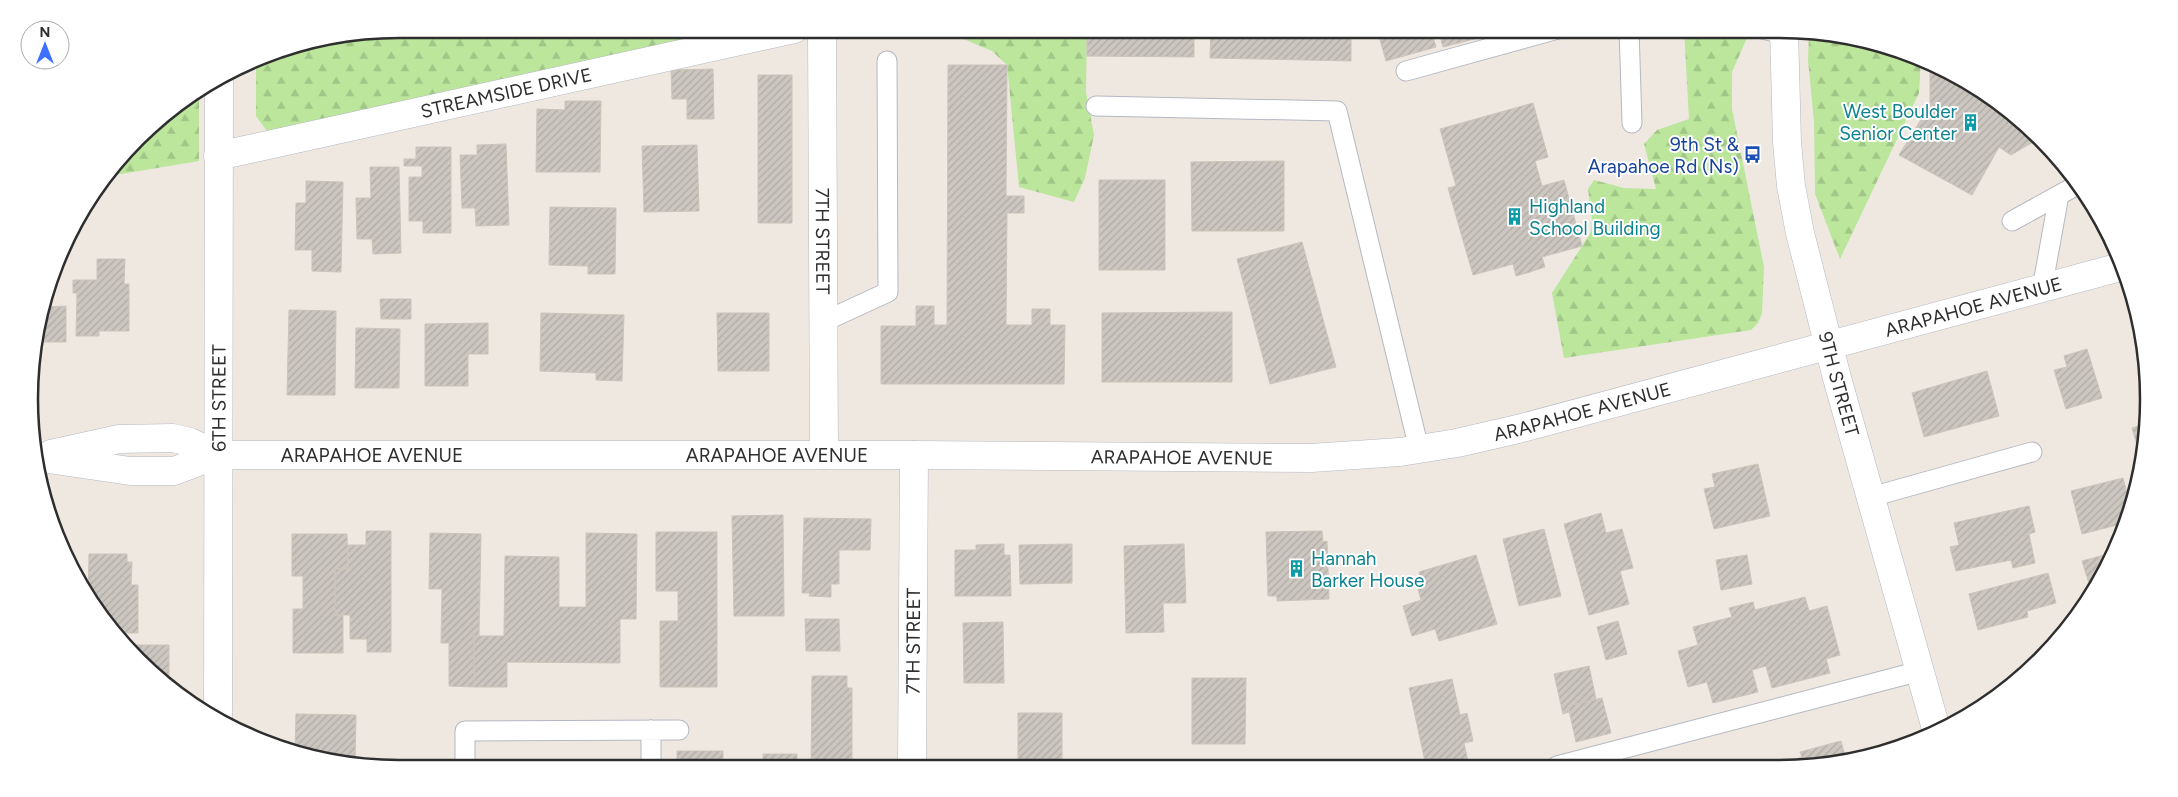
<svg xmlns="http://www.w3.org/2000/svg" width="2178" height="797" font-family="Figtree,sans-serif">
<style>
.forest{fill:url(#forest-firs)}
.building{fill:url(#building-hatch);stroke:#cbc4ba}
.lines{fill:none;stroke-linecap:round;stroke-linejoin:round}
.service-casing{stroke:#b4b8c1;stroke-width:21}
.minor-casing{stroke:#b4b8c1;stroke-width:29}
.tertiary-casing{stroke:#b4b8c1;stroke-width:29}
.service{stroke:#fff;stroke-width:19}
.minor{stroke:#fff;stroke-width:28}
.tertiary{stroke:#fff;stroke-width:28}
.labels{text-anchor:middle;stroke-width:4;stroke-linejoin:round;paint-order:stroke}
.street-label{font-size:19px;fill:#2e2e2e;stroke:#fff}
.culture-label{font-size:19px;fill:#0d838f;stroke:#fff;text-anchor:start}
.transit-label{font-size:19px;fill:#164399;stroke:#fff;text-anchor:end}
.rim{fill:none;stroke:#2e2e2e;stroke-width:2.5}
</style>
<defs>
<pattern id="forest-firs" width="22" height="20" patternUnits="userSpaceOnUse" patternTransform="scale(1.25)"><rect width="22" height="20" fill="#bbe69c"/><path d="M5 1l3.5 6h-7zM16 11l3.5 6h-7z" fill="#a1c687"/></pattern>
<pattern id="building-hatch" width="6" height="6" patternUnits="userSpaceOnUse" patternTransform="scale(1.25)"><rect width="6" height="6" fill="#cbc6bf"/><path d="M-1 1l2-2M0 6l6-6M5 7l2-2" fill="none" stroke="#afaaa4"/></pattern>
</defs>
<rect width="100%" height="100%" fill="#efe8e1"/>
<!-- forest -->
<path class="forest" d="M398,29H725L450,94L269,134L256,116V57L327,36Z
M822,29H1087L1086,92L1094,135L1085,178L1074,202L1019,187L1007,65L992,51L954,35Z
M1684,29H1721L1747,38L1732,72V109L1764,267L1762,313L1758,323L1751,330L1564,358L1552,293L1591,232L1592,220L1588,189L1594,180L1624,188L1656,189L1644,144L1657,130L1689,119Z
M1809,33L1875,41L1921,59L1919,93L1840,259L1815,194L1814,122L1808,60Z
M199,93V161L103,177L154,121Z"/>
<!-- building -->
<path class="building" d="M1087,29H1194V57L1087,56Z
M1211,29H1351V61L1210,58Z
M1377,29H1431L1436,47L1386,61Z
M1438,29H1513L1443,47Z
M1921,59L1943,67L2004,105L2040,138L2011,155L1999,147L1972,195L1899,155L1930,105V63L1921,64Z
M948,65H1007L1006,196H1024V213H1007L1006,325H1032V309H1050V325H1065L1064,384H881V326H916V306H934V325H947Z
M713,69L714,119H687V99H672L671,70Z
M758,75H792V223H758Z
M565,101H601L600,172H536L537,109L565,110Z
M1533,103L1548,157L1535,161L1542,186L1564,180L1582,246L1542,257L1545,267L1530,272L1516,276L1513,264L1473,275L1448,188L1456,186L1440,129Z
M506,144L509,225L476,226L475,208H462L460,155H477V145Z
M697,145L699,211L644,212L642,146Z
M416,147H451V233H423V221H409V177H422V166H404V159H416Z
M1284,161V231H1192L1191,162Z
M370,167H399L401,253L373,254L372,239H357L356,198H371Z
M1099,180H1165V270H1099Z
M306,181L343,182L341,272L312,271V250H295L296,203H306Z
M550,207L616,208L615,274H588V266L549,265Z
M1302,242L1336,367L1270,384L1237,259Z
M97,259H125L124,284H129V331H99V336H76L77,293H73V280H97Z
M380,299H411V319H381Z
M66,306V342H35L45,307Z
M289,310L336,311L335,395H287Z
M1232,312V382H1102V313Z
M541,313L624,315L622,381L596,380V373L540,371Z
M717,313H769V371H718Z
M488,323V354H468V386H425V324Z
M356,328L400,329L399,388H355Z
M2087,349L2102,398L2066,409L2054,370L2067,367L2064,356Z
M1987,371L1999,416L1924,437L1912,393Z
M2148,423L2142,463L2132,428Z
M1758,464L1770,516L1714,529L1704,489L1715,487L1712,474Z
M2123,478L2131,509L2125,523L2082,534L2071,491Z
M2029,506L2035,532L2029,534L2035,563L2013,568L2011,560L1956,571L1950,547L1959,545L1954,523Z
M1601,513L1606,533L1622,529L1633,568L1620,571L1629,604L1589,615L1564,524Z
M783,515L784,616H734L732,516Z
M804,518L871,519L870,550H839V584H831V597L809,596L810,593H802Z
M1544,529L1561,596L1519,606L1503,539Z
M366,531H391V652H367V639H350V615H335V569H348V545H366Z
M1322,531L1323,542L1327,541L1329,599L1277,601V596H1268L1266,532Z
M656,532H717V687H660V621H678V591H656Z
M430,533L481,534L479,636H474V687L449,686V643H441L442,589H429Z
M586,533L637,534L636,619H620V663L507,662V687H474V636H504L505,556L559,557V607H586Z
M292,534H347L348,569H335V615H343V653H293V609H303V576H292Z
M1004,544V555H1010L1011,596H955V550H976V545Z
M1072,544V583L1020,584L1019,545Z
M1184,544L1186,603H1163L1164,632L1126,633L1124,546Z
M2112,553L2100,584L2092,593L2082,561Z
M89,554H127V562H132L131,585H138V633H115L91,604L88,598Z
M1476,555L1497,624L1439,641L1435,629L1412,636L1403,606L1421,600L1417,585L1422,583L1419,572Z
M1747,555L1752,584L1721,590L1716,560Z
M2048,573L2056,603L2027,611L2028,617L1978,630L1969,594Z
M1805,597L1809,611L1827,606L1840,655L1826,659L1830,673L1772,688L1766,666L1752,670L1758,692L1713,703L1707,682L1688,687L1678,651L1698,645L1693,627L1732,617L1729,608L1753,602L1755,610Z
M805,619H839L840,651H806Z
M1618,621L1627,654L1606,660L1597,627Z
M1003,622L1004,683H964L963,623Z
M131,645H169V686L137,660L131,653Z
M1589,666L1596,699L1568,706L1569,712L1563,714L1554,674Z
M812,676H847V688H852V764H849V767H811Z
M1192,678H1246L1245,744H1192Z
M1452,679L1460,715L1467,713L1473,741L1464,743L1469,766H1426L1409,688Z
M1602,698L1611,733L1576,742L1568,706Z
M1018,713H1062V767H1018Z
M296,714L356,715L355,763L303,756L295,752Z
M1841,741L1846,760L1828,765H1776L1802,757L1800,752Z
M677,751H723V768H677Z
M763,754H797V767H763Z"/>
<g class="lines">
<defs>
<path id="service" d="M1629,29L1632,123
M1762,29L1784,34
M1406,71L1558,29
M1096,106L1337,111L1419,449
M2012,221L2079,184
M2042,289L2059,195
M823,322L888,292L887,61
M1871,497L2032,452
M651,730V768
M1557,766L1920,671
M465,768V731L679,730"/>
<g id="minor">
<path id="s1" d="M822,29L824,455"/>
<path id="s2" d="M218,156L794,29"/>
<path d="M51,454L119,439L173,438L190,442L217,455"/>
<path d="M35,457L130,471H174L217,455"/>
<path id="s3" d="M912,767L914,455"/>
</g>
<g id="tertiary">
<path id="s4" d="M1784,29L1787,142L1791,186L1800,233L1837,378L1937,732"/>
<path id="s5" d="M217,455H914L1311,458L1400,452L1457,443L1518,429L2124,266"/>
<path id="s6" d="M218,717L219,80"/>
</g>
</defs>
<!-- service casing -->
<use href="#service" class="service-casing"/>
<!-- minor casing -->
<use href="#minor" class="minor-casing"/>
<!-- tertiary casing -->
<use href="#tertiary" class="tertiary-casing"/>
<!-- service -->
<use href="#service" class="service"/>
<!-- minor -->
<use href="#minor" class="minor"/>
<!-- tertiary -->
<use href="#tertiary" class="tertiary"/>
</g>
<!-- icons -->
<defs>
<symbol id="building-bare" viewBox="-9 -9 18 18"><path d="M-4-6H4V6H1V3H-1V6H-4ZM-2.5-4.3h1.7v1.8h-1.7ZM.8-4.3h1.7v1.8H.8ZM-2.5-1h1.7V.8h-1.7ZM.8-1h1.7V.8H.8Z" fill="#0f9aa8" stroke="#fff" stroke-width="2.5" paint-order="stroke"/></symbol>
<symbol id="bus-bare" viewBox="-9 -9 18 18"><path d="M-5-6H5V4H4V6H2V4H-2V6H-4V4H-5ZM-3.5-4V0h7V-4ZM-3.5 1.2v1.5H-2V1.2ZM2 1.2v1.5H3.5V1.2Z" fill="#1a4fb4" stroke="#fff" stroke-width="2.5" paint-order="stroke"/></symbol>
</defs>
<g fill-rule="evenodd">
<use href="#building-bare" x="1958" y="110" width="25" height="25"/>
<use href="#bus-bare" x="1740" y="142" width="25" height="25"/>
<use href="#building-bare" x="1502" y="204" width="25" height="25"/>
<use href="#building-bare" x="1284" y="556" width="25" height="25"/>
</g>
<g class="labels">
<!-- street labels -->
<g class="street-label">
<text dy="7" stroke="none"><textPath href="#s2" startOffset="295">STREAMSIDE DRIVE</textPath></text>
<text dy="7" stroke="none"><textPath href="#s1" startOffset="212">7TH STREET</textPath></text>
<text dy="7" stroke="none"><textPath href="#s5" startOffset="1775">ARAPAHOE AVENUE</textPath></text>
<text dy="7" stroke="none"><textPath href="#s4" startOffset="361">9TH STREET</textPath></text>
<text dy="7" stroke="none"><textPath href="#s6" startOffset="319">6TH STREET</textPath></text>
<text dy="7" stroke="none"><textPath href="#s5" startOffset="1370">ARAPAHOE AVENUE</textPath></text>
<text dy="7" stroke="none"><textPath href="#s5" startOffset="155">ARAPAHOE AVENUE</textPath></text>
<text dy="7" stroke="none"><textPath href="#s5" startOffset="560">ARAPAHOE AVENUE</textPath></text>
<text dy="7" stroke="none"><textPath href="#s5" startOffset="965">ARAPAHOE AVENUE</textPath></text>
<text dy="7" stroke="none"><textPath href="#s3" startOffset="126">7TH STREET</textPath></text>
</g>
<!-- culture labels -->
<g class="culture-label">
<text x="1957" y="118" text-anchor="end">West Boulder<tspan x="1957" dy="22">Senior Center</tspan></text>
<text x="1529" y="213">Highland<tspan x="1529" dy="22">School Building</tspan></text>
<text x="1311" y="565">Hannah<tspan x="1311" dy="22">Barker House</tspan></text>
</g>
<!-- transit labels -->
<g class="transit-label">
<text x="1739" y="151">9th St &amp;<tspan x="1739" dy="22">Arapahoe Rd (Ns)</tspan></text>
</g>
</g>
<!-- crop -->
<path d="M0 0H2178V797H0ZM399 38H1779A361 361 0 0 1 2140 399V399A361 361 0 0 1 1779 760H399A361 361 0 0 1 38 399V399A361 361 0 0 1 399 38Z" fill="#fff" fill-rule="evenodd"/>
<path class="rim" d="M399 38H1779A361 361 0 0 1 2140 399V399A361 361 0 0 1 1779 760H399A361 361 0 0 1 38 399V399A361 361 0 0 1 399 38Z"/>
<!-- north arrow -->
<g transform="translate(45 45)"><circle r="24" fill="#ffffff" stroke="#ababab"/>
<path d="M0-4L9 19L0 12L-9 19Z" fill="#3e6fff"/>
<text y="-8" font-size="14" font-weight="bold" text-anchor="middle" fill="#2e2e2e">N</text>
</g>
</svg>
